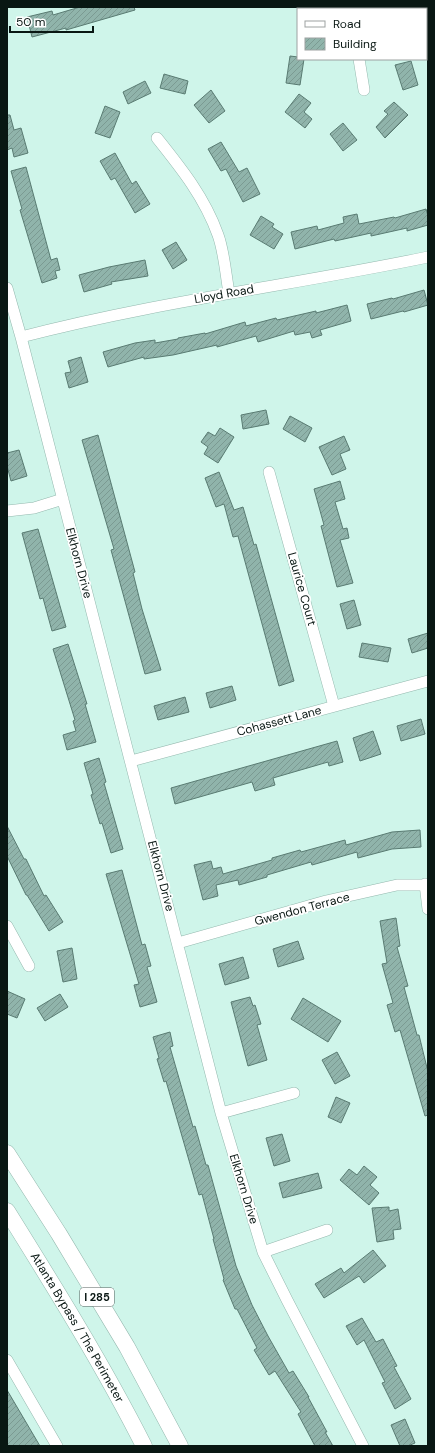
<svg xmlns="http://www.w3.org/2000/svg" width="435" height="1453" font-family="'DM Sans',sans-serif">
<style>
.building{fill:url(#building-hatch);stroke:#597b72}
.lines{fill:none;stroke-linecap:round;stroke-linejoin:round}
.minor-casing{stroke:#94b8ae;stroke-width:12}
.highway-casing{stroke:#94b8ae;stroke-width:17}
.minor{stroke:#fff;stroke-width:11}
.highway{stroke:#fff;stroke-width:16}
.labels{text-anchor:middle;stroke-width:3.5;stroke-linejoin:round;paint-order:stroke}
.shield{fill:#fff;stroke:#535d5a;stroke-width:1}
.shield-label{font-size:11px;font-weight:bold;fill:#091713}
.street-label{font-size:12px;fill:#091713;stroke:#fff}
</style>
<defs>
<pattern id="building-hatch" width="6" height="6" patternUnits="userSpaceOnUse"><rect width="6" height="6" fill="#90b4ab"/><path d="M-1 1l2-2M0 6l6-6M5 7l2-2" fill="none" stroke="#7b9a92"/></pattern>
</defs>
<rect width="100%" height="100%" fill="#cff5ea"/>
<!-- building -->
<path class="building" d="M80,7H134L135,10L66,30V28L32,37L27,17L52,11L53,15Z
M290,56L298,57V59H304L300,85L286,83Z
M411,61L418,85L403,90L395,65Z
M164,74L188,81L185,94L160,88Z
M145,81L151,93L128,104L123,92Z
M211,90L225,111L209,123L194,105Z
M299,94L311,103L304,112L312,119L305,128L285,112Z
M394,102L408,115L385,138L376,127L388,114L384,111Z
M105,106L120,112L110,138L95,133Z
M7,115H10L14,130L21,128L28,153L14,157L12,148L7,150Z
M343,123L357,140L343,151L330,134Z
M221,142L239,172L247,168L260,194L243,202L226,169L221,171L208,149Z
M115,153L132,184L136,181L150,204L135,213L115,178L111,180L100,161Z
M26,167L51,260L57,258L60,270L55,271L57,278L42,283L20,210L22,209L11,171Z
M426,209L428,216V225L407,231V228L371,236V233L335,241L334,239L295,249L291,232L317,226L318,230L344,223L343,217L357,214L359,224L394,217L395,218Z
M261,216L274,224L272,227L283,234L274,249L250,235Z
M176,242L187,260L173,269L162,250Z
M145,260L148,276L111,282L112,284L84,292L79,275L109,267Z
M424,290L428,305L404,312L403,311L371,319L367,304L392,298L393,299Z
M347,305L351,321L320,330L322,335L312,338L310,332L295,335L294,331L258,342L256,336L217,347V345L173,355L144,359V357L108,367L103,352L135,343L155,340V343L178,339V338L205,333V334L245,322L246,326L276,318L277,320L316,311V313Z
M81,357L88,382L69,388L65,373L71,372L68,361Z
M266,410L269,424L243,429L241,415Z
M290,416L312,428L305,442L283,429Z
M220,428L234,437L218,463L204,454L208,447L201,442L208,432L215,436Z
M98,435L135,572L133,573L142,609L161,670L145,674L111,550L114,549L82,440Z
M344,436L350,450L340,454L346,469L332,475L319,447Z
M19,450L27,476L11,481L7,466V453Z
M219,472L234,510L243,507L254,545L256,544L294,681L279,686L238,536L233,537L224,504L216,507L205,478Z
M340,481L345,499L335,502L343,529L347,528L349,538L340,540L353,583L337,587L321,526L324,525L314,489Z
M38,529L66,627L52,631L43,598L40,599L22,533Z
M354,600L361,625L347,629L340,604Z
M428,633V648L412,653L408,639Z
M362,643L391,648L388,662L359,657Z
M68,644L87,704H85L96,742L67,750L63,735L76,731L73,721L75,720L53,649Z
M232,686L236,700L210,708L206,693Z
M185,697L189,712L158,720L154,706Z
M421,719L425,734L401,741L397,726Z
M373,731L381,754L360,761L353,738Z
M337,741L343,762L329,766L328,762L273,778L275,785L255,791L252,782L175,804L171,788Z
M99,758L106,782L104,783L123,849L111,853L102,823L100,824L91,795L93,794L84,763Z
M7,826L24,859H26L44,896L46,895L63,922L49,931L27,895H26L7,856Z
M420,830L421,847L392,849L358,858L357,852L312,865L311,862L267,875V877L239,885L238,880L216,885L218,896L203,900L194,865L211,861L213,869L221,867L223,874L272,860V858L300,850L301,852L345,840L346,845L392,832Z
M122,870L142,945L145,944L151,966L147,967L157,1002L140,1007L134,985L139,984L106,874Z
M396,918L400,946L397,947L408,986L404,987L417,1035H419L428,1072V1115L425,1116L400,1030L395,1032L387,1005L393,1003L382,964L387,963L380,921Z
M298,941L304,959L278,967L273,949Z
M72,948L77,979L63,982L57,951Z
M243,957L249,978L225,985L219,964Z
M7,991L25,999L17,1018L7,1014Z
M60,994L68,1007L45,1021L37,1008Z
M250,997L253,1006L255,1005L261,1024L257,1025L267,1060L248,1066L231,1002Z
M303,998L341,1021L328,1042L291,1019Z
M170,1032L173,1046L170,1047L193,1127L195,1126L206,1165H208L236,1266L252,1305L268,1336L289,1373L293,1371L309,1397H308L327,1432H325L333,1446H315L298,1414L301,1412L275,1371L269,1375L254,1350L257,1348L237,1309H235L223,1280L224,1279L213,1239H214L202,1194L199,1195L166,1081L164,1082L157,1059L159,1058L153,1037Z
M337,1052L350,1076L335,1084L322,1060Z
M336,1097L350,1103L341,1123L328,1117Z
M282,1134L290,1161L274,1166L266,1138Z
M364,1166L377,1177L370,1185L379,1193L369,1205L340,1180L349,1169L357,1175Z
M318,1173L322,1188L283,1198L279,1183Z
M389,1207V1211L398,1209L401,1229L393,1230L394,1239L377,1242L372,1208Z
M373,1250L386,1266L364,1283L359,1276L324,1298L315,1284L341,1268L344,1273Z
M362,1318L376,1342L383,1339L397,1366L394,1367L411,1399L395,1409L382,1383L385,1382L364,1340L357,1345L346,1326Z
M7,1390L40,1446H7Z
M405,1419L415,1443L408,1446H400L391,1425Z"/>
<g class="lines">
<defs>
<path id="minor" d="M345,7L346,9
M359,59L364,90
M157,138C181,168 205,198 218,235C224,251 226,276 229,293
M7,288L21,337L221,1113L263,1252L287,1300L363,1446
M21,337C155,302 293,285 428,257
M269,472L334,706
M7,511L34,508L63,499
M131,761L428,681
M425,884L428,909
M7,926L29,966
M178,943L326,901L397,885H428
M221,1113L294,1093
M263,1252L327,1230
M7,1360L57,1446"/>
<g id="highway">
<path d="M7,1153L59,1234L127,1347L180,1446"/>
<path id="s1" d="M7,1211C55,1288 103,1365 144,1446"/>
</g>
</defs>
<!-- minor casing -->
<use href="#minor" class="minor-casing"/>
<!-- highway casing -->
<use href="#highway" class="highway-casing"/>
<!-- minor -->
<use href="#minor" class="minor"/>
<!-- highway -->
<use href="#highway" class="highway"/>
</g>
<g class="labels">
<!-- shield labels -->
<rect class="shield" x="80" y="1288" width="34" height="18" rx="3"/>
<g class="shield-label">
<text x="97" y="1301">I 285</text>
</g>
<!-- street labels -->
<g class="street-label">
<text transform="translate(224 294) rotate(-10)" y="4">Lloyd Road</text>
<text transform="translate(79 563) rotate(75)" y="4">Elkhorn Drive</text>
<text transform="translate(302 589) rotate(74)" y="4">Laurice Court</text>
<text transform="translate(279 721) rotate(-15)" y="4">Cohassett Lane</text>
<text transform="translate(161 876) rotate(75)" y="4">Elkhorn Drive</text>
<text transform="translate(302 909) rotate(-15)" y="4">Gwendon Terrace</text>
<text transform="translate(244 1189) rotate(73)" y="4">Elkhorn Drive</text>
<text dy="4" stroke="none"><textPath href="#s1" startOffset="136">Atlanta Bypass / The Perimeter</textPath></text>
</g>
</g>
<!-- border -->
<rect width="435" height="1453" fill="none" stroke="#091713" stroke-width="16"/>
<!-- legend -->
<rect x="297" y="8" width="130" height="52" fill="#ffffff" stroke="#9da2a1"/>
<rect x="305" y="21" width="20" height="6" fill="#ffffff" stroke="#9da2a1"/>
<text x="333" y="28" font-size="12" fill="#091713">Road</text>
<rect x="305" y="38" width="20" height="12" fill="url(#building-hatch)" stroke="#9da2a1"/>
<text x="333" y="48" font-size="12" fill="#091713">Building</text>
<!-- scale -->
<path d="M10 26v6h83v-6" fill="none" stroke="#091713" stroke-width="2"/>
<text x="16" y="26" font-size="12" fill="#091713" stroke="#ffffff" stroke-width="3" paint-order="stroke">50 m</text>
</svg>
